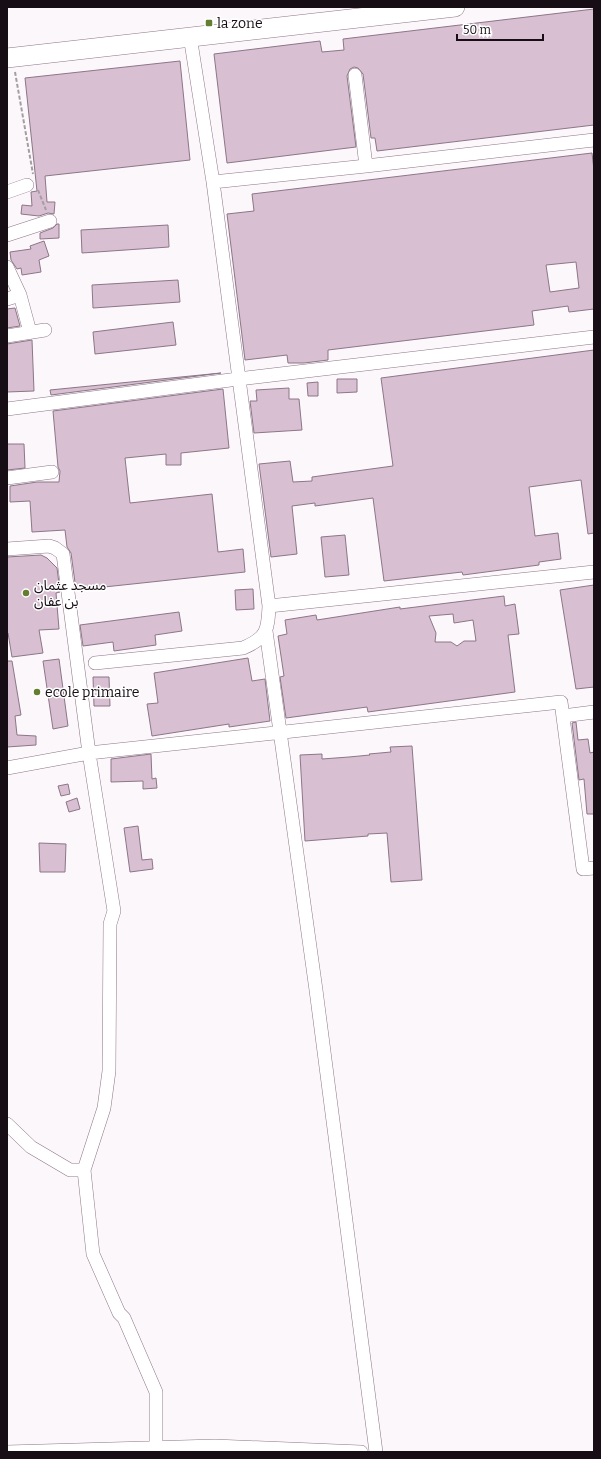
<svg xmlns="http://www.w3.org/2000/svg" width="601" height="1459" font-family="Bitter,'Noto Sans Arabic',serif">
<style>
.building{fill:#d8bfd1;stroke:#8c7687;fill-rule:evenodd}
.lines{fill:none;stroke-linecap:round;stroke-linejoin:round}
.minor-casing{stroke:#8d7787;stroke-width:14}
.secondary-casing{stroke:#8d7787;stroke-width:20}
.path{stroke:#a49ea3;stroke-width:2;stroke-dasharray:4 2;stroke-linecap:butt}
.minor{stroke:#fff;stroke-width:13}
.secondary{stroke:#fff;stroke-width:19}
.poi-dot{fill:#647e31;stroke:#fff;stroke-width:1.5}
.labels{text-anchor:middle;stroke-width:3;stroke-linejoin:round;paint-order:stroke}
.poi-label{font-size:14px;fill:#160e14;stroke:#fff;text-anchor:start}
</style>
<rect width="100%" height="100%" fill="#fcf7fb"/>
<!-- building -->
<path class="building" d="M594,9V125L377,151L375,138H371L363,74L358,68L354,67L350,69L347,76L356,147L227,163L214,54L320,41L322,52L344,50L343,39Z
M180,61L190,160L45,176L47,202H55L54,214L48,213L39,216L21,214L22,205L32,206L31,192L37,191L25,78Z
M592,153L594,170V309L569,312L568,306L532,311L534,325L328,350V360L304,363H288L287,355L245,360L227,214L254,211L252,194ZM576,262L579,288L550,292L546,265Z
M57,224H59V238L40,239V233L53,228Z
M168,225L169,247L82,253L81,230Z
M44,241L49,256L39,260L41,272L22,275L21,268L17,269L11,260L10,252L31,249L30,246Z
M178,280L180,302L93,308L92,285Z
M15,308L20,326L7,328V309Z
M173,322L176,345L95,354L93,332Z
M32,340L34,391L7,392V344Z
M594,350V533L588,534L581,480L529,487L535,536L558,533L561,559L539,562V565L463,575L462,572L384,581L373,498L315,506V503L292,506L297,554L271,557L259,464L290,461L293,482L312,481V477L393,466L381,378Z
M221,373L51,395L50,390Z
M337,379H357V392L337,393Z
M318,382V396H308L307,383Z
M289,388V399H299L302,430L254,433L250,401H257L256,390Z
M223,389L229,448L181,453V465H166V454L125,458L130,503L212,494L218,552L243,549L245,572L76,590L71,553L67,547L65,530L32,532L30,501L10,502V486L37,482H59L60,471L58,467L53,411Z
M7,444H24L25,468L7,470Z
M345,535L349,575L325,577L321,537Z
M41,555L47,558L57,568L60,592L56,593L59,629L39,630L43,653L12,657L8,633H7V557Z
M594,585V687L576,689L560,590Z
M253,589L254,609L236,610L235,590Z
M504,596L505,606L515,604L519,634L508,635L515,692L368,712L367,707L286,718L280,677L284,676L278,636L287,634L285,620L316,615L317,620L400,607V609ZM453,614L454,623L473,620L476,641H464L457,646L451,642H435L436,633L429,616Z
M179,612L182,631L155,635L156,645L114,651L113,642L83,646L80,625Z
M248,658L252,681L265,679L270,721L229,727V724L152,736L147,704L158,703L154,673Z
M59,659L68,726L53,729L43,661Z
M7,661H12L21,715L15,716L17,735L36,736V745L7,747Z
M93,677H109L110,706H94Z
M576,722L578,740L588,739L590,753L594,752V814H587L584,779L579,780L572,723Z
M412,746L422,880L391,882L387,833L368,834V836L305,841L300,755L322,754V759L349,757L370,755L369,754L391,752L390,747Z
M151,754L152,779L156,778L157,788L143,789V781L111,782V759Z
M68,784L70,794L61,796L58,786Z
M77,798L80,809L69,812L66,802Z
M138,826L142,860L152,859L153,869L130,872L124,828Z
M39,843L66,844L65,872H40Z"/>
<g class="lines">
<defs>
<path id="minor" d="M355,75L366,166
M213,182L366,166L594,140
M7,192L27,185
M7,235L50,221
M7,267L20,295L30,332
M7,299L20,295
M7,336L45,330
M7,409L238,379L594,337
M7,478L52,472
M7,549L49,546L55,548L63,554L89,753L7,768
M269,606L594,572
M266,631L316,990L376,1452
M95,663L243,648C267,638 268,630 269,606L213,182L190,36
M563,716L594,712
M7,1124L31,1147L70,1170H84
M156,1448V1392L124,1318L119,1313L93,1254L84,1170L104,1108L109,1071L110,924L114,911L89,753L561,702L583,869L594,868
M7,1452L215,1446L361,1452"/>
<path id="secondary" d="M7,58L455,7"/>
</defs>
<!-- minor casing -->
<use href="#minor" class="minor-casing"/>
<!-- secondary casing -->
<use href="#secondary" class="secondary-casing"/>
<!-- path -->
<path class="path" d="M15,72L33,174
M38,190L46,210"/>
<!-- minor -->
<use href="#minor" class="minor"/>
<!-- secondary -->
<use href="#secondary" class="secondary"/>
</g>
<!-- markers -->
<g class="poi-dot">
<rect x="205" y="19" width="8" height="8" rx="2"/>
<circle cx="26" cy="593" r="4"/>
<circle cx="37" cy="692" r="4"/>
</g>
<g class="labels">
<!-- poi labels -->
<g class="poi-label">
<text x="217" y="28">la zone</text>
<text x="34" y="590">مسجد عثمان<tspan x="34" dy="16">بن عفان</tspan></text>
<text x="45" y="697">ecole primaire</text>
</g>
</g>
<!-- border -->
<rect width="601" height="1459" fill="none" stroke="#160e14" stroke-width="16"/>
<!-- scale -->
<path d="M457 34v6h86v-6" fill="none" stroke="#160e14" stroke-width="2"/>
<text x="463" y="34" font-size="12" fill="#160e14" stroke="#ffffff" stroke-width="3" paint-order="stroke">50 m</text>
</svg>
